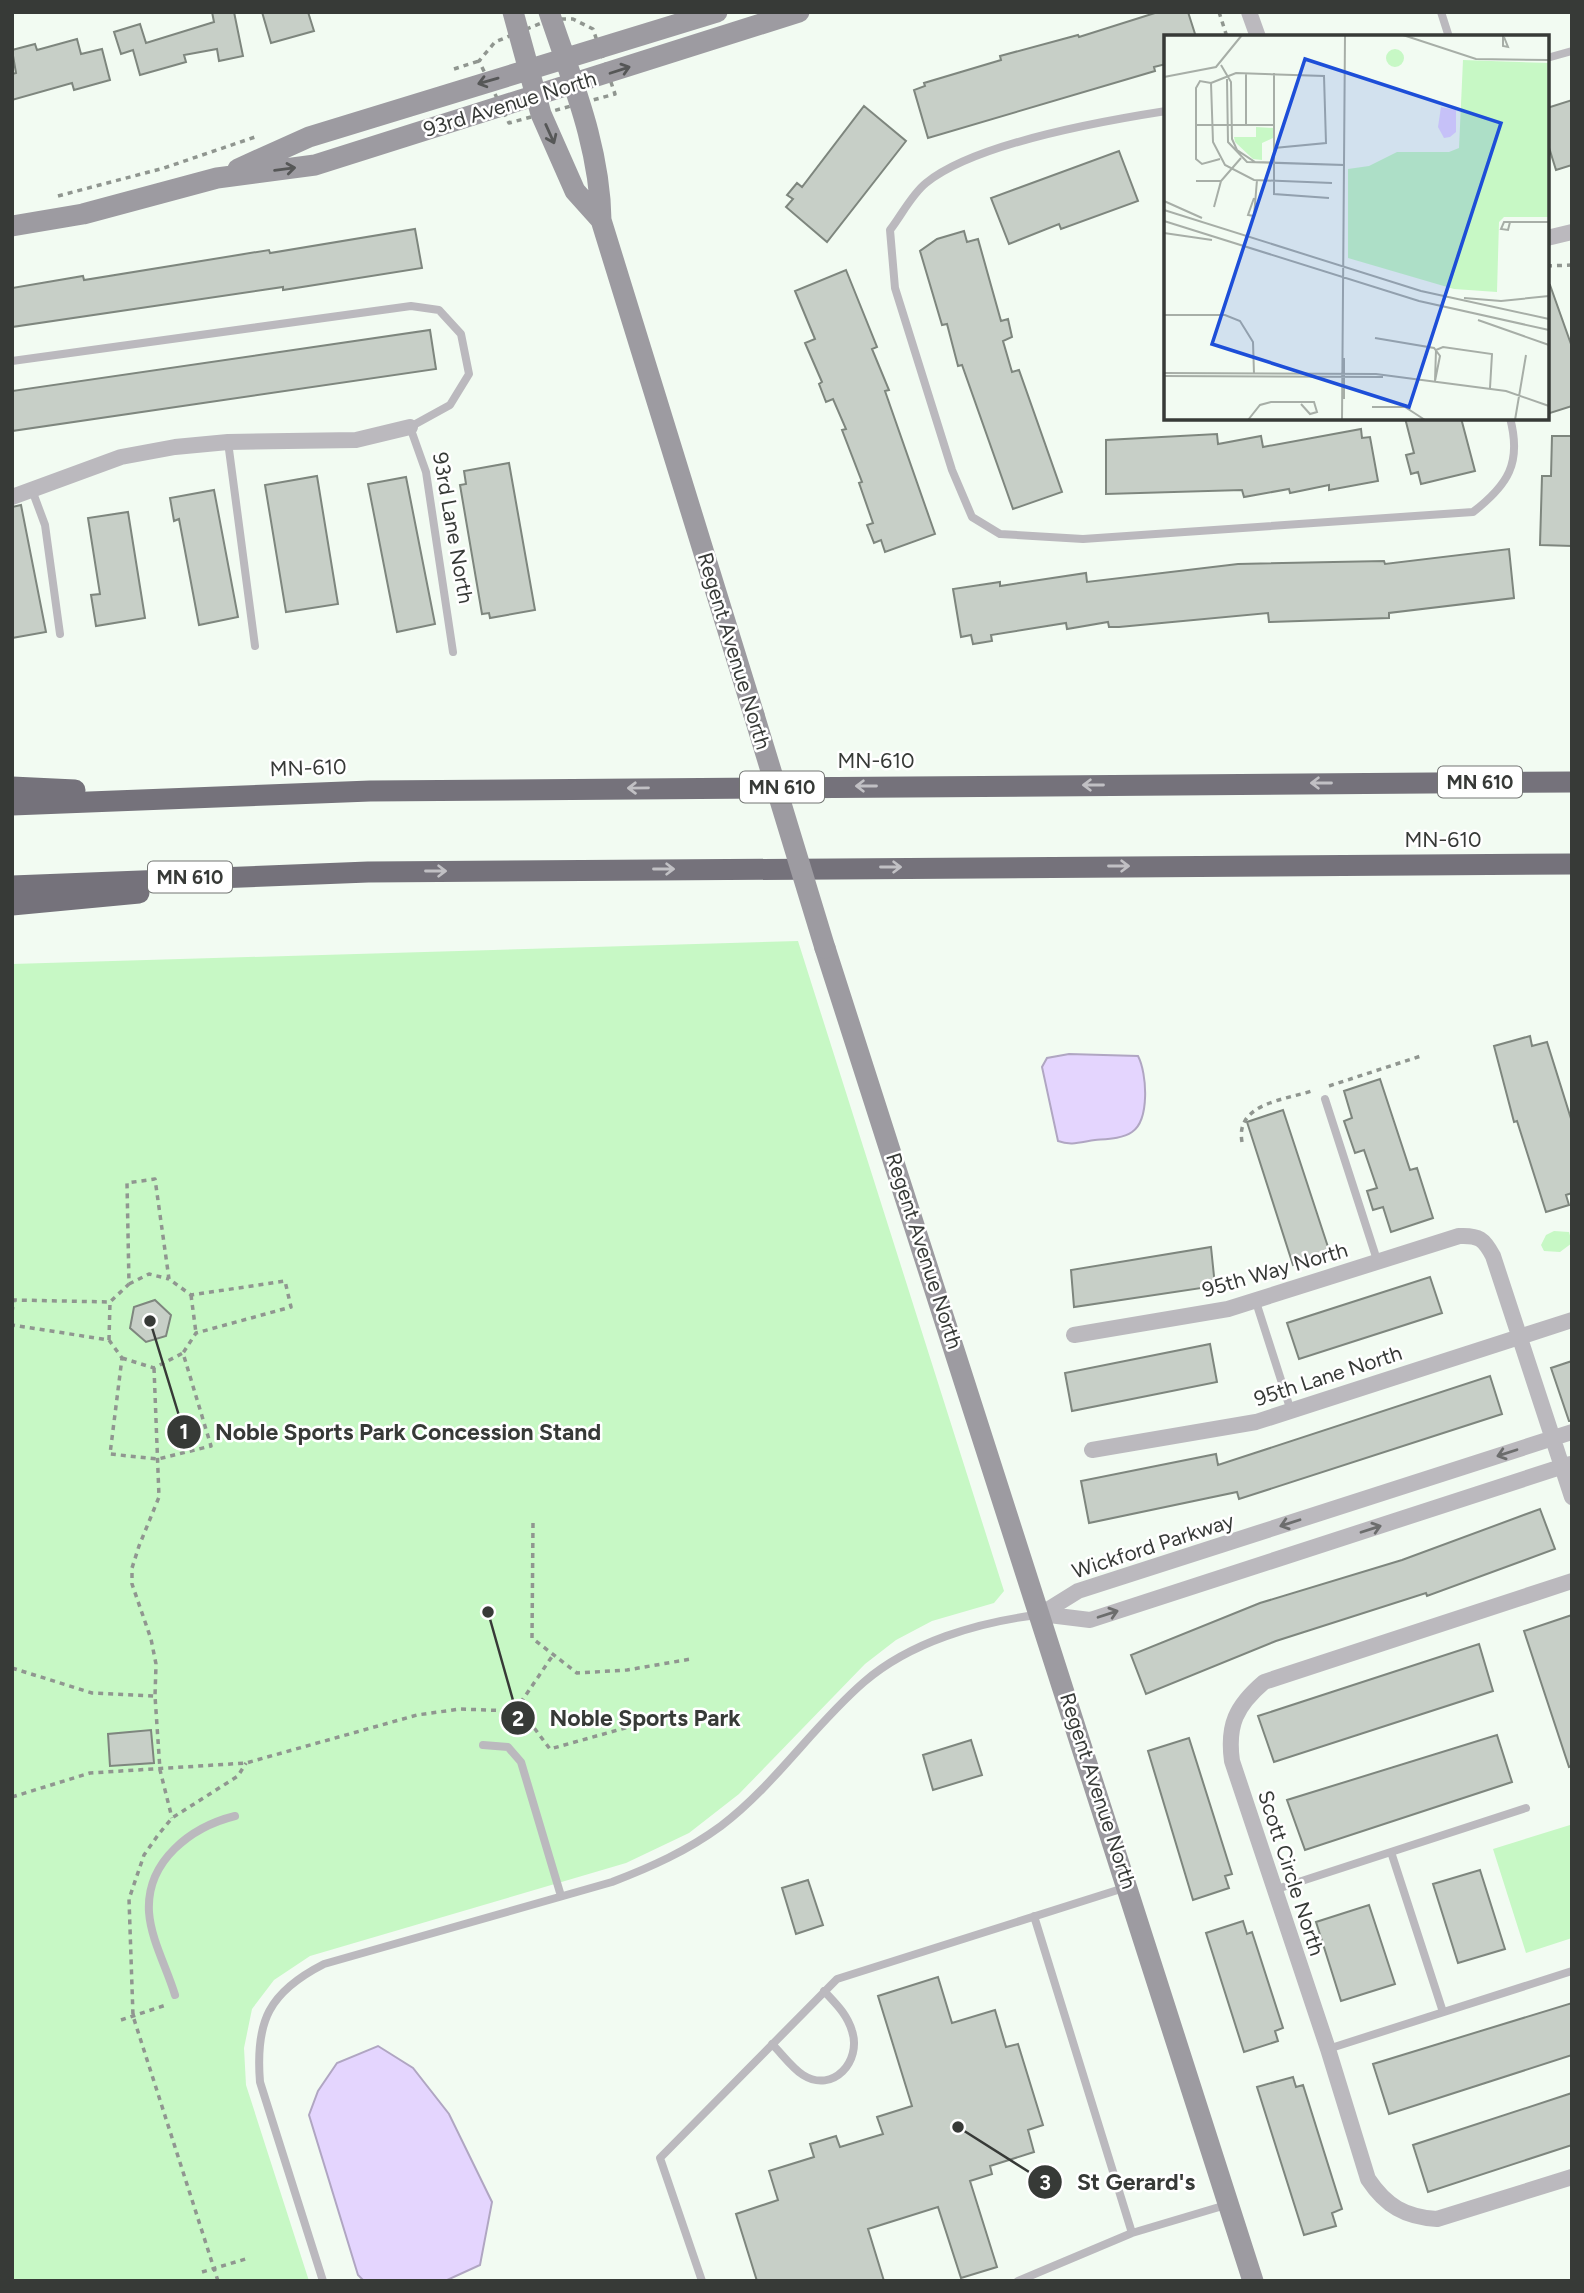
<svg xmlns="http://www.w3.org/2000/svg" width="1584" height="2293" font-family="Figtree,sans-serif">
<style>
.green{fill:#c7f8c5}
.water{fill:#e4d5fe;stroke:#b0a6c2;stroke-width:2}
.building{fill:#c7cfc7;stroke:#7e867e;stroke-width:2}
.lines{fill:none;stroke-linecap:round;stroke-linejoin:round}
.path{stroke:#909690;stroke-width:3.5;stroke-dasharray:5 5;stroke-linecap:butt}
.lane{stroke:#bbb9be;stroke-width:8}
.street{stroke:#bbb9be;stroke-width:16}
.secondary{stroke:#9d9ba1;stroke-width:21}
.highway{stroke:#75727b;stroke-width:21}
.secondary-bridge{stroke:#9d9ba1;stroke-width:21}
.oneway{stroke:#565757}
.oneway2{stroke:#c1c0c4}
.oneway3{stroke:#6c6d6d}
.labels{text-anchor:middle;stroke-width:5;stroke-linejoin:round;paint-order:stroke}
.shield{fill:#fff;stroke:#737573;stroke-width:2}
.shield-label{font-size:19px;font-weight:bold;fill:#373a37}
.street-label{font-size:21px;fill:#373a37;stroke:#fff}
.inset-road{fill:none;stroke:#a7aea7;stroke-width:2}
.view{fill:#1d4ed8;fill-opacity:0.15;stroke:#1d4ed8;stroke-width:3.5}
.inset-edge{fill:none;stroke:#373a37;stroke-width:3.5}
.leader{fill:none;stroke:#373a37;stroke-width:2.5}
.callout-dot{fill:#373a37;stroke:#fff;stroke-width:2.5}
.mark-label{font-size:21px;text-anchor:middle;font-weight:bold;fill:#fff}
.callout-label{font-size:23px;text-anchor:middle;font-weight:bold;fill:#373a37;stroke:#fff;stroke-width:5;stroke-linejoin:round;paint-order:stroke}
</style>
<rect width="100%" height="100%" fill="#f2fbf2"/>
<!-- green -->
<path class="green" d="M798,941L1004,1591L994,1603L932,1621L896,1640L865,1664L739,1794L689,1833L626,1863L310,1956L274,1980L252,2009L244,2048L246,2085L309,2281H12V964Z
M1554,1231L1569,1232L1572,1243L1560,1252L1544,1251L1541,1245L1546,1235Z
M1570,1825L1572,1938L1526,1953L1493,1849Z"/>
<!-- water -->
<path class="water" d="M1069,1054L1138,1056C1147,1073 1150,1120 1132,1132C1122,1139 1106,1139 1095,1140C1081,1142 1071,1146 1058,1141L1042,1067L1047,1058Z
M378,2046L413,2068L449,2114L492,2202L480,2265L445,2281H364L358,2275L309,2115L318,2091L337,2063Z"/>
<!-- building -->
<path class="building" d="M212,12H234L243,56L219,61L217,49L184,55L186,62L140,75L133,50L121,54L114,32L140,24L146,43L214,22Z
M262,12H308L314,31L271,43Z
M1158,12H1188L1196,37H1166V64L1154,67L1155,71L928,138L914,90L925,86L924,83L1001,60L1000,56L1078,35L1079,37Z
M77,39L81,54L102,49L110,80L74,90L72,83L12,100V74L16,73L12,50L35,44L37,50Z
M1572,100V165L1556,170L1547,141V108Z
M864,106L906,141L827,242L786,207L793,199L787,195L797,183L802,187Z
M1119,151L1138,201L1061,229L1059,224L1009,244L991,198Z
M415,229L422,268L283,290V287L12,327V288L83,276L84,280L269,250L270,253Z
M964,231L967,242L978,239L1001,321L1008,319L1012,337L1003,341L1012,372L1019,370L1062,492L1013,509L962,365L958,366L947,324L942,325L920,251L937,239Z
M846,270L877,347L872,349L889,390L885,391L935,534L885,552L881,540L874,543L867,525L873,523L859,483L862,482L842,430L846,429L833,399L826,402L819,384L822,382L805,343L815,339L795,291Z
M1550,285L1572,347V406L1547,414V286Z
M430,330L436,369L12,431V391Z
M1405,418H1461L1475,471L1421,484L1418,472L1411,474L1406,455L1414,453Z
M1361,429L1362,438L1370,437L1378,481L1329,490V485L1290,493L1289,489L1244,497L1242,490L1106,494V440L1217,434L1218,444L1261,436L1263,447Z
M1552,436H1572V546L1540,545L1542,476H1551Z
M509,463L535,610L490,618L489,613L482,614L460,485L466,484L464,471Z
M317,476L338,604L286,612L265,485Z
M406,477L435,624L397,632L368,484Z
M214,490L238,617L199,625L179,519L174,521L170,498Z
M21,505L46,632L12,638V507Z
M128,512L145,618L96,626L91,595L100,594L88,518Z
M1509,549L1514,598L1389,613V618L1269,622L1268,613L1119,627H1109L1108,622L1067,629L1066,623L991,635L992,641L973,644L971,635L961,637L953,589L1000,582V586L1086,573L1087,582L1238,564L1384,561L1385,564Z
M1530,1036L1532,1046L1547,1042L1572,1122V1193L1566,1195L1569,1205L1546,1212L1517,1121L1514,1122L1494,1046Z
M1380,1079L1410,1170L1417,1168L1433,1218L1391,1232L1383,1207L1373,1210L1367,1191L1377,1188L1364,1150L1355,1153L1344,1121L1352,1118L1344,1091Z
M1283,1110L1330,1253L1293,1265L1247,1122Z
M1211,1247L1215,1286L1074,1307L1071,1270Z
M1430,1277L1442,1313L1299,1359L1287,1323Z
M155,1300L171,1315L166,1336L146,1342L130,1328L134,1307Z
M1210,1344L1217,1382L1072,1411L1065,1373Z
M1572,1361V1421H1569L1551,1368Z
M1490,1376L1502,1414L1239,1499L1237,1492L1089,1523L1081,1481L1216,1454L1218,1465Z
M1540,1509L1555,1549L1427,1596L1426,1593L1276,1641L1146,1694L1131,1655L1260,1603L1402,1560Z
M1572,1615V1766L1569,1767L1524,1631Z
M1479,1644L1493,1691L1274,1762L1258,1716Z
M151,1730L154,1763L110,1766L108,1734Z
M1497,1735L1512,1782L1305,1850L1287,1800Z
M1189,1738L1232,1874L1225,1876L1229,1888L1193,1900L1148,1751Z
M971,1740L982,1775L933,1790L923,1755Z
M1480,1870L1505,1949L1458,1963L1433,1884Z
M808,1880L823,1925L796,1934L782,1888Z
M1369,1905L1395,1984L1341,2001L1316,1922Z
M1243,1921L1247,1934L1252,1932L1283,2028L1275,2031L1278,2041L1244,2052L1206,1933Z
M938,1977L952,2023L995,2010L1006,2047L1018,2044L1043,2125L1028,2130L1034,2152L990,2166L992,2174L970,2181L997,2267L961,2278L938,2207L868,2229L884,2281H757L736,2214L778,2200L769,2171L814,2157L810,2144L836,2136L840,2147L883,2134L877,2117L912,2106L878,1996Z
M1572,2003V2055L1389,2114L1373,2064Z
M1293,2077L1296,2087L1303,2085L1342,2209L1332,2213L1336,2226L1304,2235L1257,2087Z
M1572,2093V2145L1428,2192L1413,2145Z"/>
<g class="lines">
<!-- path -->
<path class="path" d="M1219,12L1227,37
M551,19H573L593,29L615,94L509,123L479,61L495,42Z
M454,69L479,61
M58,196L164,168L255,137
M1547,266L1572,265
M1329,1086L1424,1055
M1242,1142C1235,1103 1285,1100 1315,1090
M129,1284L149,1274L169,1279
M191,1295L196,1333
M12,1312L14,1300L110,1302L129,1284L127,1183L155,1179L169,1279L191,1295L285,1281L291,1307L196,1333L183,1353L211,1446L158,1459L110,1454L122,1358L109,1340L12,1325
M109,1340L110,1302
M122,1358L154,1368L183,1353
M154,1368L159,1497L139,1546L132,1568V1584L151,1639L156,1664L155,1696
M533,1523L532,1638L577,1673L627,1670L691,1659
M12,1668L92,1693L155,1696L160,1770L172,1818
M515,1711L553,1655
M12,1797L90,1773L246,1763L417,1715L460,1709L515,1711L532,1725L550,1749L650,1721
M121,2020L166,2005
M202,2272L249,2258
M218,2281L133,2016L129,1899L144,1855L158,1835L172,1818L238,1776L246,1763"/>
<!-- lane -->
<path class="lane" d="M1441,12L1449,37
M1547,58L1572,51
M1166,111C1102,121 975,143 926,183C912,194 901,216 890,230L895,288L952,470L972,517L1000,534L1083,539L1473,512C1508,485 1522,463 1510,418
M12,361L411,306L439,310L461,334L469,374L450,405L410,427L426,472L453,652
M228,442L255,646
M32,490L45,525L60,634
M1325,1099L1378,1263
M1256,1302L1291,1411
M483,1745L508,1747L521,1762L561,1896
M1391,1852L1443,2012
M1274,1890L1526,1808
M1034,1916L1132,2233
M175,1995C167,1968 151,1940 149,1912C146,1861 191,1827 235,1816
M772,2044C782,2054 792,2068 803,2075C833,2094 862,2061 852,2031C847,2014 836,2004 824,1991
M1328,2049L1572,1971
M323,2281L260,2082C255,2021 269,1992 324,1964L612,1882C651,1867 687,1851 721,1826C775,1785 813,1726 864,1682C910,1642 979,1622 1037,1615
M702,2281L660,2158L837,1979L1124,1888
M1018,2281L1132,2233L1226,2205"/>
<!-- street -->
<path class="street" d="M1249,12L1258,37
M1547,238L1572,232
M12,497L121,457L175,447L228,442L356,440L410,427
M1074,1335L1228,1309L1459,1236C1479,1235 1484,1239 1493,1256L1572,1497
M1092,1450L1256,1422L1572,1320
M1572,1581L1264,1682C1236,1706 1227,1725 1232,1761L1328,2049L1368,2179C1386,2206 1405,2217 1437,2219L1572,2177
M1041,1614L1078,1591L1572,1432
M1041,1614L1090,1620L1570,1464"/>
<!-- secondary -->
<path class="secondary" d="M513,12L541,114L575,191L601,220
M549,12C572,81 600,147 601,220L754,715
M238,169L309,137L717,12
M12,226L83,214L217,178L315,165L799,12
M825,948L1253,2281"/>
<!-- highway -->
<path class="highway" d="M12,787L75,790
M12,805L370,791L1572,782
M12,886L368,872L1572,864
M12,905L139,893"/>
<!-- secondary-bridge -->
<path class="secondary-bridge" d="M754,715L825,948"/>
</g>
<!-- one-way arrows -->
<defs><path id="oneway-shaft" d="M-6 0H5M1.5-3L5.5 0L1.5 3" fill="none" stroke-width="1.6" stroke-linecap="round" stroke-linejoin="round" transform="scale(1.75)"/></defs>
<g class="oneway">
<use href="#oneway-shaft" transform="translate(620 70) rotate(-18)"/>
<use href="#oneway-shaft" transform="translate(488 81) rotate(164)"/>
<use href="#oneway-shaft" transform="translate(550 134) rotate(66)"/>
<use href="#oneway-shaft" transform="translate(285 169) rotate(-7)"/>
</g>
<g class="oneway2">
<use href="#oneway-shaft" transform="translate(1321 783) rotate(180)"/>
<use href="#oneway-shaft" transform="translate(1093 785) rotate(180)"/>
<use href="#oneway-shaft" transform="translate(866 786) rotate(180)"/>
<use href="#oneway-shaft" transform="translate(638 788) rotate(179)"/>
<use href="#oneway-shaft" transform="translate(1119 866)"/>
<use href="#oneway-shaft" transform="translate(891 867)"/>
<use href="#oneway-shaft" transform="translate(664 869)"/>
<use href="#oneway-shaft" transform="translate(436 871)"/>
</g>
<g class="oneway3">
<use href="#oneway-shaft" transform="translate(1507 1453) rotate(162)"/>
<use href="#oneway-shaft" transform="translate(1290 1523) rotate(162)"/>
<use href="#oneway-shaft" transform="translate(1371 1529) rotate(-18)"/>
<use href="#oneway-shaft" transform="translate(1108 1614) rotate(-18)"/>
</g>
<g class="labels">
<!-- shield labels -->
<g class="shield">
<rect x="1438" y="766.5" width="84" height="31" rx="5"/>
<rect x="740" y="771.5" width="84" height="31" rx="5"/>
<rect x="148" y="861.5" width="84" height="31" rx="5"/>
</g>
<g class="shield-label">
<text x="1480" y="789">MN 610</text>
<text x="782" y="794">MN 610</text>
<text x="190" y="884">MN 610</text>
</g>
<!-- street labels -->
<g class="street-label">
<text transform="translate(510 104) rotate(-17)" y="7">93rd Avenue North</text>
<text transform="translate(453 528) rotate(80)" y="7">93rd Lane North</text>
<text transform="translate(734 651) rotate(73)" y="7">Regent Avenue North</text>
<text x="876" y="768">MN-610</text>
<text transform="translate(308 768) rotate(-2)" y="7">MN-610</text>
<text x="1443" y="847">MN-610</text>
<text transform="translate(924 1251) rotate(72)" y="7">Regent Avenue North</text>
<text transform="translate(1275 1270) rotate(-16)" y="7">95th Way North</text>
<text transform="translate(1328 1376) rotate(-18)" y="7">95th Lane North</text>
<text transform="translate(1153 1546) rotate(-18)" y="7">Wickford Parkway</text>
<text transform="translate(1098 1791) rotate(72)" y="7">Regent Avenue North</text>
<text transform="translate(1291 1873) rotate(72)" y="7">Scott Circle North</text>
</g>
</g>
<!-- overview -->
<g transform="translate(1164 35)">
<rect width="385" height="385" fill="#f2fbf2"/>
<path d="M222 23a9 9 0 1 1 18 0a9 9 0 1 1-18 0ZM299,25L385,28V182H340L335,187L333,257L290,254L184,223V134L205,131L233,117H285L295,113ZM92,92L109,93V103L98,108V125L89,124L71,107L70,102H92Z" fill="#c7f8c5"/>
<path d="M277,72L292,75V97L286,102L280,103L274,92Z" fill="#e4d5fe"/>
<path class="inset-road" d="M119,0H182M239,0L312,24L385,25M339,0V11L344,12L340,2M57,30L67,47L68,104L73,115L91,127L181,130M110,38V159L165,163M0,42L52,32L78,0M63,44L64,107L83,127L179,130M47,48L72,38L160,41L162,108L110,113M47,48L49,107L61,130L90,145L168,148M47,48L36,46L32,53V124L38,129L56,124M32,90H110M82,90V39M32,146H57M90,163L84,180L90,181L93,145M0,166L38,183M50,172L57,146L77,123M0,175L257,256L385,284M0,186L255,266L385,295M346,187L344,195L337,194L340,187H385M0,198L48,205M300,263L337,266L385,261M0,280H61L76,286L89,307L90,339M314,285L385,310M211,303L270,313L276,321L271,346M272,315L279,312L328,319L326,353M0,338L212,339L342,356L385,371M0,341L219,342M271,346L272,315M180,364V323M208,372H241L261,385M84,385L96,370L107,367H150L153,377L146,379L137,369M178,385L181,0M351,385L362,320"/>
<path class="view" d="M141,24L337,88L245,372L48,309Z"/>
<rect width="385" height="385" class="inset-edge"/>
</g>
<!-- callouts -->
<path class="leader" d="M150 1321L184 1432M488 1612L518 1718M958 2127L1045 2182"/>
<g class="callout-dot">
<circle cx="150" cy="1321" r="7"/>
<circle cx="488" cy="1612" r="7"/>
<circle cx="958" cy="2127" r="7"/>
<circle cx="184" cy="1432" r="18"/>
<circle cx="518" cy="1718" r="18"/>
<circle cx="1045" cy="2182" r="18"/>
</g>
<g class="mark-label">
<text x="184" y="1439">1</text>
<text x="518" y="1726">2</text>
<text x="1045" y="2190">3</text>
</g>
<g class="callout-label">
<text x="408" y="1440">Noble Sports Park Concession Stand</text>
<text x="645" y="1726">Noble Sports Park</text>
<text x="1136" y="2190">St Gerard's</text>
</g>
<!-- border -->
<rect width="1584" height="2293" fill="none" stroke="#373a37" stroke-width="28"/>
</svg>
